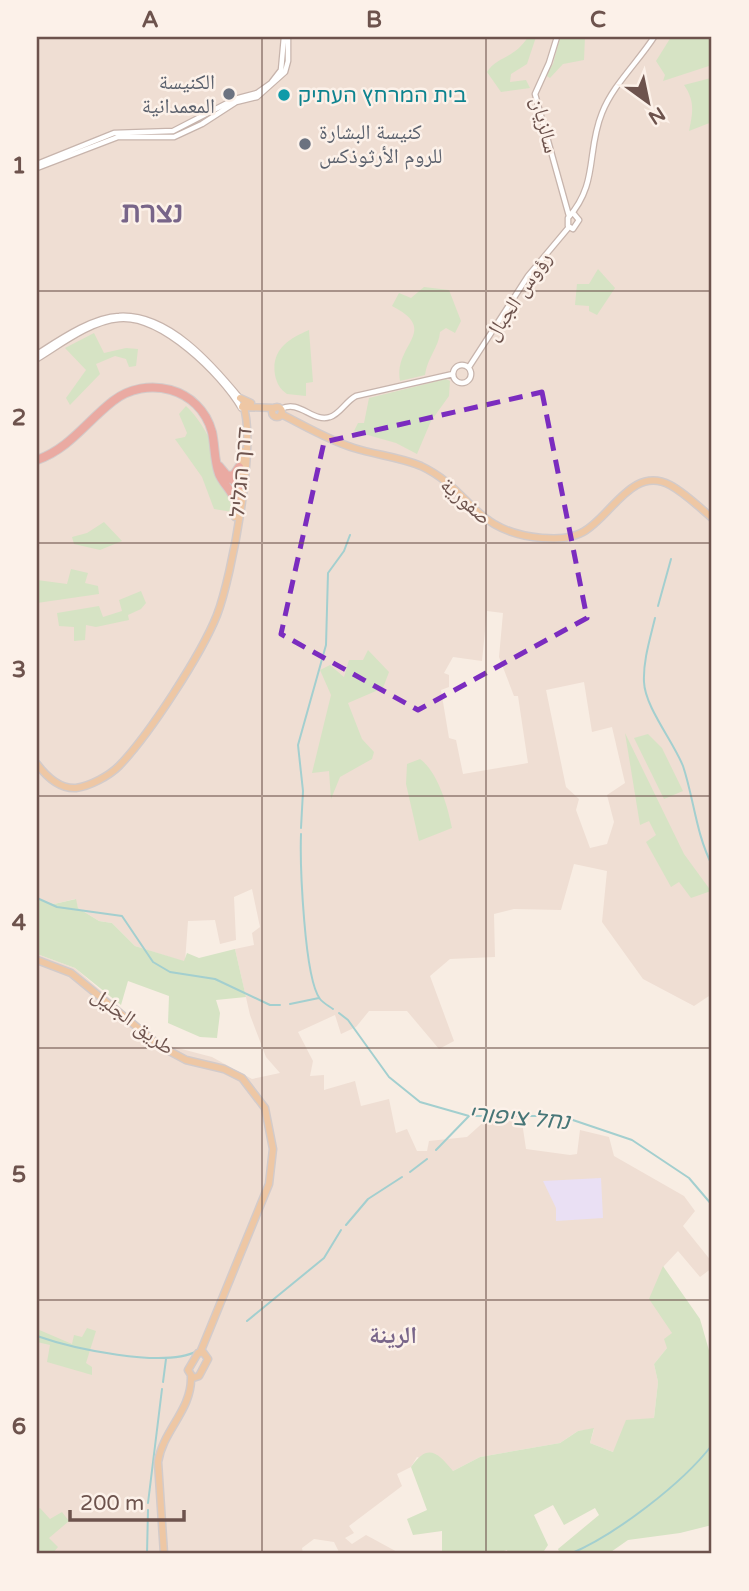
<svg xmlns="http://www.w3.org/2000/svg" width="749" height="1591" font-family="'Varela Round','Noto Naskh Arabic','Noto Sans Hebrew',sans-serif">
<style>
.residential{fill:#efded3;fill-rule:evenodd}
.education{fill:#eae0f4}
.green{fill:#d6e3c4}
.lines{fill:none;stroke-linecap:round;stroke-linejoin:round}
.stream{stroke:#a3cfcf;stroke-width:2}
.minor-casing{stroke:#c7b4ac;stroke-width:7}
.major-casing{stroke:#d3cbca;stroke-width:9}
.highway-casing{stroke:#d3cbca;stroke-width:10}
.minor{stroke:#fff;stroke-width:4.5}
.major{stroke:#eec7a4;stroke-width:6}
.highway{stroke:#eaaaa2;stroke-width:8}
.marked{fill:none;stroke:#7b2cbf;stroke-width:5;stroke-dasharray:14 9;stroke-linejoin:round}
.grid{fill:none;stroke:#6d534d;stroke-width:2;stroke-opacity:0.55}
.worship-dot{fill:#6b7280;stroke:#fcf1e9;stroke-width:2.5}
.culture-dot{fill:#0f9aa8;stroke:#fcf1e9;stroke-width:2.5}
.labels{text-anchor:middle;stroke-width:5;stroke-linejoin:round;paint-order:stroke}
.worship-label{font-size:21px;fill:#5b616d;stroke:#fcf1e9;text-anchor:end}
.culture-label{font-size:21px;fill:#0d838f;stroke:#fcf1e9;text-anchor:start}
.street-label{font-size:21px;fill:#6d534d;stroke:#fcf1e9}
.water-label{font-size:23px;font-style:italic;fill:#477677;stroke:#fcf1e9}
.quarter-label{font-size:24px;font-weight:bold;fill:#786589;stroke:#fcf1e9}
.district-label{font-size:28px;font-weight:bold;fill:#786589;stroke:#fcf1e9}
.neatline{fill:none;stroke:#6d534d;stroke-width:2.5}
.grid-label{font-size:23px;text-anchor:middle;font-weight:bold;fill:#6d534d}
</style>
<rect width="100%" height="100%" fill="#f8ede3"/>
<!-- residential -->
<path class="residential" d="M37,37H712V994L694,1006L643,979L602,922L607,871L574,864L561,910L514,909L494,914L495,957L450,959L430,976L454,1041L439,1049L407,1011H369L356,1027L341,1034L335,1015L298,1032L313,1061L310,1076L324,1075V1090L355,1081L361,1106L389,1099L396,1133L407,1129L417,1151H427L429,1141L467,1137L487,1119L522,1122L526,1149L570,1155L577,1154L580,1130L609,1137L614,1156L684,1196L695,1211L683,1226L712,1262V1268L700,1277L678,1251L663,1267L672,1333L667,1348L654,1364L658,1382L654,1418L613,1452L590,1443L594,1429L578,1431L560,1443L480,1457L453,1471L417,1457L411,1467L397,1474L402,1486L349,1526L354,1533L345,1538L352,1544L366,1535L401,1554H340L334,1542L314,1539L302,1548L303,1554H37V954L75,968L147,1031L170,1046L212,1057L252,1079L280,1073L266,1057L250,1015L235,949L254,945L252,933L260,927L252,889L234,897L236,940L220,944L215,920L188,921L185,962L135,946L112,923L99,921L78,908L75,899L54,904L37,899V459L54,449L37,455ZM487,611L503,613L499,657L514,696H518L528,763L463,774L456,740L449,738L441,690L449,687V675L444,673L453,657L482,661ZM584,682L592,732L612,727L625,783L607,795L614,822L607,844L590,848L576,810L579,799L566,787L546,690Z"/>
<!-- education -->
<path class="education" d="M601,1178L603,1218L556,1221V1208L543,1181Z"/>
<!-- green -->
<path class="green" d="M528,37H536L527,64L511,74L510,82L526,80L530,88L501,92L487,72C497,56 514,59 528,37Z
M560,37H585L584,60L563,64L550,78L545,75L553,64Z
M671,37H712V65L663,81L665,75L656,61Z
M711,78L712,122L689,131C693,112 695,101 684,85Z
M598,269L615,288L597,315L589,311V306L575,305L577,284H589Z
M424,287L449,290L461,321L455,333L446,328L440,332C439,347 427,358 425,375L400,381C393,344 441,331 392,306L399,293L411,298Z
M309,330L313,382L306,383V396L287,394C280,389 277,384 275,375C271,350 288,339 309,330Z
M94,333L104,353L126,348L138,349L136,366L129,367L126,359L115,356L96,364L100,374L70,405L66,398L86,370L65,348Z
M446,379L450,381L449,396L431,421L417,454L396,443L354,431L358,423H364L369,398Z
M186,406C207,424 234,484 232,512L214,509L202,477L175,439L185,437L187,433L179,414Z
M104,522L122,541L100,550L74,544L72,537L87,533Z
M71,569L88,573L85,583L98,586L99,594L37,603V580L67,584Z
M141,591L146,603L141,609L128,615L129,620L96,627L86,625L85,640L74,641V627L59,626L57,613L99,606L103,617L122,611L119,600Z
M368,650L389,672L383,688L348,703L362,739L374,752L372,759L340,777L331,799L329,771L312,773L331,695L320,670L330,665L344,677L349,660H363Z
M625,733L684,854L711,891L691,898L679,882L671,887L646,842L656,835L649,821L640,825Z
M648,734L662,748L683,791L664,799L634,738Z
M420,759C438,772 448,807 452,828L419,841L406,784L407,764Z
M37,899L54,904L76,899L78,908L99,921L112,923L135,946L184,961L187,953L199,958L235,949L246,997L216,1000L220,1013L217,1038L200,1037L168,1023L169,996L128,981L121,1005L75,968L37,954Z
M663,1266L700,1319L712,1361V1525L680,1533L628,1540L608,1554H560L558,1549L599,1515L595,1508L564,1525L553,1505L534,1515L548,1545L542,1554H508L507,1550L495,1554H442V1531L413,1535L407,1519L427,1510L411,1467C428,1442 438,1453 453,1471L480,1457L560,1443L578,1431L594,1428L590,1443L613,1452L626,1420L654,1418L658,1382L654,1364L667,1348L664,1339L672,1333L649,1299Z
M87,1328L96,1331L86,1363L92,1367V1375L47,1362L50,1345L37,1342V1329L72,1344L74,1335L82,1337Z
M40,1508L50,1519L62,1512L69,1521L49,1538L58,1547L52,1554L37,1551V1510Z"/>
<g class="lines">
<!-- stream -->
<path class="stream" d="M658,606L671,559
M655,618C650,639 643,661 644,682C645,707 673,741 683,766C694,799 696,834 712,865
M301,828L303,791L298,745L326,645L328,573L344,551L350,535
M301,834C300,863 304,978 320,999C323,1003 329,1006 333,1009
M37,898L57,907L122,916L153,962L170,972L215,979L270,1005H280
M290,1004L319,998
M339,1013L348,1020L389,1077L420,1102L469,1116H561L632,1140L689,1178L712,1205
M436,1150L469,1116
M410,1172L427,1159
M346,1225L368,1199L402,1177
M247,1321L324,1258L341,1230
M37,1336C71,1348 164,1369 197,1351
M163,1382L166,1359
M148,1503L162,1389
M147,1554L148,1510
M570,1554C615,1535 682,1484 712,1445"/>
<defs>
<path id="minor" d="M557,37L549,63L535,94L569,216
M37,164L114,133L173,131L235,99L257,93L271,83L281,70L284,37
M37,168L118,137H174L202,124L236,102L257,97L285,72L288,61V37
M574,214L579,220L573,229L568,226V218C599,183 586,152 602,113C613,85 638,62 654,37
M37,354C59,340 92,317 119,316C168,313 212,364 240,398
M37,359C60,345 91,321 119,319C161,315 221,374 241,408
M453 374a9 9 0 1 1 18 0a9 9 0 1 1-18 0Z
M469,367L528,276L569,227
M281,409C299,399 313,423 330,417C340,414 346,401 356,396L453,374"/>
<path id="major" d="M240,398L251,403
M242,407L275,408
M272 412a5 5 0 1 1 10 0a5 5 0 1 1-10 0Z
M281,414C305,426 328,440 354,448C376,455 400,457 421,466C472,490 472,532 542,538C557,539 570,539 583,532C611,517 632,465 670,485C685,493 699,507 712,518
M235,517L242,451
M37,764C46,776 60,789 76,788C90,786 109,776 119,766C149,735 201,655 217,615C232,576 257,442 243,405
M37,960L71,973L160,1046L186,1060L224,1069L242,1078L265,1108L273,1149L269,1184L200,1353
M203,1352L208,1359L199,1376L193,1378L188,1370L198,1353Z
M164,1554L158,1462C163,1430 192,1410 191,1377"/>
<path id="highway" d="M37,460C70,448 86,422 113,401C146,375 200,387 212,432C215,445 214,460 219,474C223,484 232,490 235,501
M219,466L229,478L242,485
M226,475L233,476L239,467"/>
</defs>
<!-- minor casing -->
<use href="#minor" class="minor-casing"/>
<!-- major casing -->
<use href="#major" class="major-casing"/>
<!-- highway casing -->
<use href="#highway" class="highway-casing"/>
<!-- minor -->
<use href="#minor" class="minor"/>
<!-- major -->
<use href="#major" class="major"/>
<!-- highway -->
<use href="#highway" class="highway"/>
</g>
<!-- marked area -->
<path class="marked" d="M542,392L587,618L418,710L281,634L324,442Z"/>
<!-- grid -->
<path class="grid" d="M262,37V1554M486,37V1554M37,291H712M37,543H712M37,796H712M37,1048H712M37,1300H712"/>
<!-- markers -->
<g class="worship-dot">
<circle cx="229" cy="94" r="7"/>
<circle cx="305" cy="144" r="7"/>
</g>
<circle class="culture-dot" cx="284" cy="95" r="7"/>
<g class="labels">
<!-- worship labels -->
<g class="worship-label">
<text x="215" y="89">الكنيسة<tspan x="215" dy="24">المعمدانية</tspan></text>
<text x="319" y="139" text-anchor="start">كنيسة البشارة<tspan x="319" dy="24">للروم الأرثوذكس</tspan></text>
</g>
<!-- culture labels -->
<g class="culture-label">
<text x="298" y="102">בית המרחץ העתיק</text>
</g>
<!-- street labels -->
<g class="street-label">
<text transform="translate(545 125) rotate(76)" y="7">سالزيان</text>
<text transform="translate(518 296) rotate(-56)" y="7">رؤوس الجبال</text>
<text transform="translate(241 472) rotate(-85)" y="7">דרך הגליל</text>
<text transform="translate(466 501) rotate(41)" y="7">صفورية</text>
<text transform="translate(133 1021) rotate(37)" y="7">طريق الجليل</text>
</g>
<!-- water labels -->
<g class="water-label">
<text transform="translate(519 1117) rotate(5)" y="8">נחל ציפורי</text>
</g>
<!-- quarter labels -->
<g class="quarter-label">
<text x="393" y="1343">الرينة</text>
</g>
<!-- district labels -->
<g class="district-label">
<text x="152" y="222">נצרת</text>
</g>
</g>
<!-- border -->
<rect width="749" height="1591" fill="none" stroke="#fcf1e9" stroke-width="77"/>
<!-- north arrow -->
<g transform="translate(648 102) rotate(147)" stroke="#fcf1e9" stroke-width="5" paint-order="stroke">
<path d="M0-5L12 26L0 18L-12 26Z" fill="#6d534d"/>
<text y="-10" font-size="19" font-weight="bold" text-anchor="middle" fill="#6d534d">N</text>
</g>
<!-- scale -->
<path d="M70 1510v10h114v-10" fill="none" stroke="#6d534d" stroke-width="3.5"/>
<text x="80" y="1510" font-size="21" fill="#6d534d" stroke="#fcf1e9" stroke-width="5" paint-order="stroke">200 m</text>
<rect x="38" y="38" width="672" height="1514" class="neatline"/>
<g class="grid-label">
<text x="150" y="27">A</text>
<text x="374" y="27">B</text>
<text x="598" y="27">C</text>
<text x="19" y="173">1</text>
<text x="19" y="425">2</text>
<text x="19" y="677">3</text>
<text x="19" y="930">4</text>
<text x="19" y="1182">5</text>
<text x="19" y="1434">6</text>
</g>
</svg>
